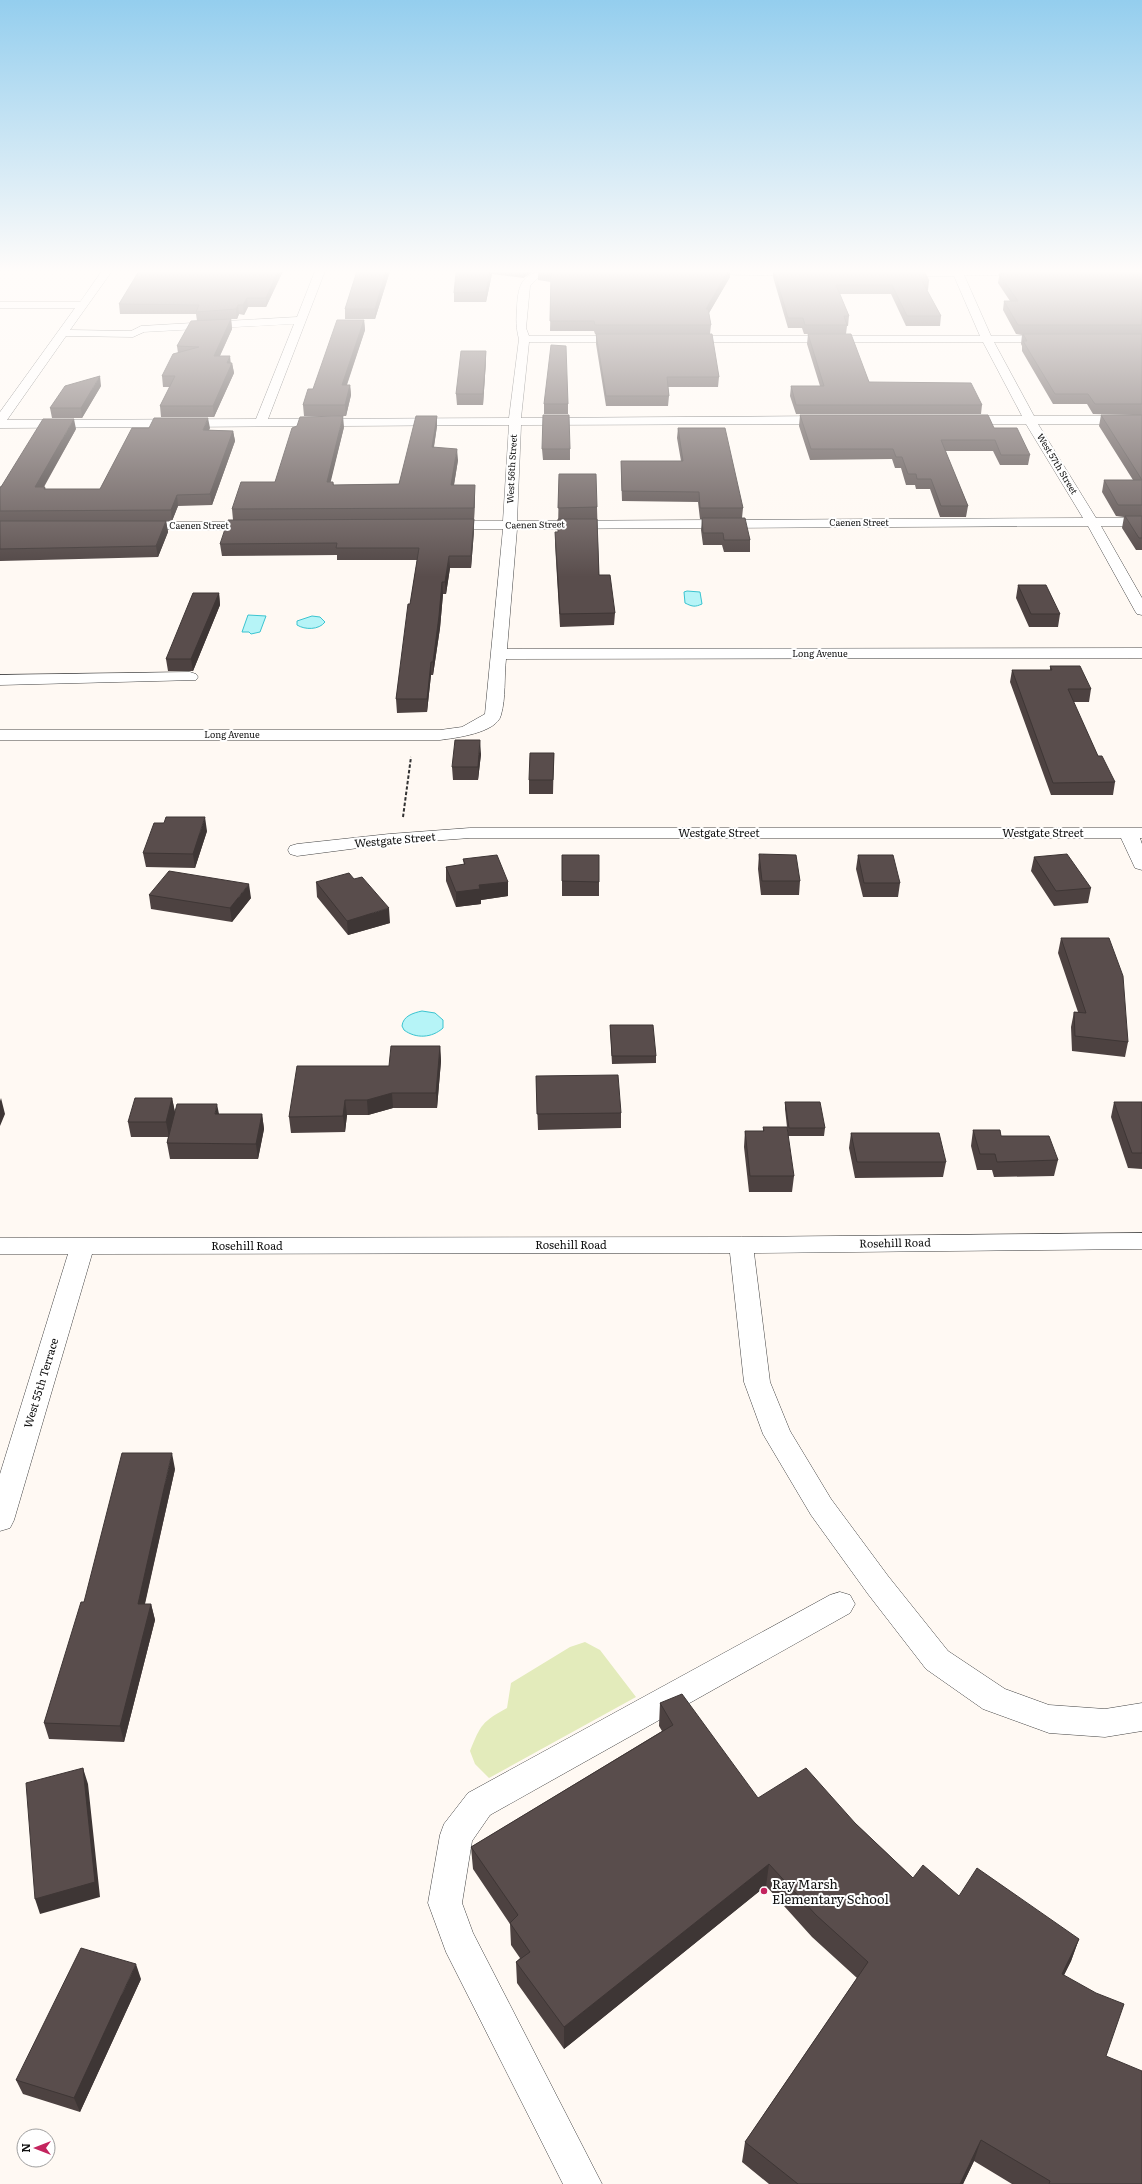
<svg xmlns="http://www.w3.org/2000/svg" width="1142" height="2184" font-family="Literata,serif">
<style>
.green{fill:#e3ebbb}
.water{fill:#b6f4f7;stroke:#3bc4d0}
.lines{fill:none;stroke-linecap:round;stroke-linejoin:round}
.minor-casing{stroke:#434343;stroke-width:1}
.path{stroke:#323232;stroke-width:2;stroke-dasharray:3.5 2;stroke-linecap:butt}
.minor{fill:#fff;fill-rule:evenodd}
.wall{fill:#4d4241}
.shaded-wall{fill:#3e3635}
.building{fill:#594d4c;stroke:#3e3635}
.poi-dot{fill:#c4245e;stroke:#fff;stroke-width:1.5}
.labels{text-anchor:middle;stroke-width:4;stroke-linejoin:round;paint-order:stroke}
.far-street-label{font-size:9px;fill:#101010;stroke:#fff}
.street-label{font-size:11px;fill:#101010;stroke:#fff}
.near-poi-label{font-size:13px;fill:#101010;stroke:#fff;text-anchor:start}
</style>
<rect width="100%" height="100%" fill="#fff9f3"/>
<!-- green -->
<path class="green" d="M585,1642L600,1650L636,1697L489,1778L475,1764L470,1751C481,1724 482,1722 507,1708L511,1683L570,1647Z"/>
<!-- water -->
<path class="water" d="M687,591L700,592L702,604C695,607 693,607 685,603L684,592Z
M248,615L266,616L260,632L251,634L249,632H242Z
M312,616L320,617L325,622C319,630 305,630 297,625V621Z
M422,1011L435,1013L443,1020V1028C432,1038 416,1039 404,1030L402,1026C403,1016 413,1013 422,1011Z"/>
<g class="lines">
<defs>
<path id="minor" d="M102,271H112L70,330L131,331L141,326L297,317L315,271H325L268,419L509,418L519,339C516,328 516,319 517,308C518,283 523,271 551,271L538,278L530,286L526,328L529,336H627L632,339L627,342H529L521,418L829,416L835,420L829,424L521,425L517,521L1083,518L1026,424H961L955,420L961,416H1022L983,342H683L678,339L683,336H980L954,276H894L890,275V271H1034V274L1030,275H964L991,336H1051L1056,339L1051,342H994L1034,416H1142V424H1038L1096,518H1142V526H1101L1142,598V615L1137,614L1135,611L1088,526L517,529L507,649L1142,648V658L506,659C504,677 506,698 501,715C497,733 455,738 440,740H0V730H440L462,727L485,714L503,529H443L436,525L443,521H503L509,425L0,428V412L75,308H0V302H80ZM294,324L256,419L7,420L66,336L133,337L144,332Z
M692,271H805L807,273L802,276L697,274Z
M137,522H257L264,526L257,530L132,529L130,526Z
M190,672L196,674L198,677L196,680L0,685V675Z
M470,828H1142V838H1140L1142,844V870L1135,868L1121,838H470L389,844L297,856L290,854L288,850L290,846L297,844L389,834Z
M1142,1233V1249L754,1253L770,1382L790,1431L831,1499L888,1576L948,1651L1005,1689L1049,1705L1105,1709L1142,1703V1731L1105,1737L1049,1733L983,1709L926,1669L868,1594L811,1515L763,1434L744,1382L730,1253L92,1254L14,1520L10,1528L0,1531V1474L68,1254H0V1238L741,1237Z
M840,1592L850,1595L855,1604L850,1613L490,1815L472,1841L462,1903L473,1933L602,2184H563L446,1952L428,1903L440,1835L444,1824L468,1793L830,1595Z"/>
</defs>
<!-- minor casing -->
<use href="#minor" class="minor-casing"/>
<!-- path -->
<path class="path" d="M403,817L411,757"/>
<!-- minor -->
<use href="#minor" class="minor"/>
</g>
<!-- wall -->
<path class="wall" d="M139,271H283L266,307H248L244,315L239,314L237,319H231L232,329L220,356L231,363H232L234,373L214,417H161L160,406L170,387H163L162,376L178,353L177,346L197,321L196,314H120L119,304Z
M357,271H390L375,319H345V309Z
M459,271H537H534L523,278L492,274L486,302H454V293Z
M538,271H730V277L709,313L711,325L710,334L719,377L718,387H668L669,396L668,406H606L596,344V334H595L594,331H550L551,282L538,280Z
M773,271H924L929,281L928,290H927L941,316L940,326H906L891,294H840L849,316L848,326H847L846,334L869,382L982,405L981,414H796L790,396L791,386H820L807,344L808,334H804L802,328H788L773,277Z
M1000,271H1142V550H1136L1122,528L1124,517L1116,516L1102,492L1104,480H1133L1099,426L1101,415H1133L1093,414L1087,404H1053L1022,351V346L1021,344L1022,335L1016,334L1003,310L1004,301H1010L998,283Z
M364,320L365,330L347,385H350L351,395L346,416H304L303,405L313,389Z
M486,351V361L483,405H457L456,394Z
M101,386L82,418H52L50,408Z
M544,404H568V414H544Z
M800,415L994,428L1030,455L1028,465H1000L993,451H945L968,506L966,517H940L930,489H916L915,485H906L901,468H895L892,459L810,460L799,426Z
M437,416V426L434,447L458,460L454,485L475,496L474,520V531L471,568H450L446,594H443L440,628L433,675H431L427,712L397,713L396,699L417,560H337V555L222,556L220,544L233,520L232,509L275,482L344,427L330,482H333L334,485L399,484Z
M210,428L209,430L233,431L235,441L212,505L178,506L172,521H166L168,532L158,557L0,561V487L76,429L44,487L46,489H100Z
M678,428L743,508L742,518L750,540V552H724L722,545H703L701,530L702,519H700L698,502L622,501L621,471V461H681L677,438Z
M542,449H570V460H543Z
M559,474L597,507L599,575L615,613L614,625L560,627L555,544V532H558Z
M1018,585L1060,614L1058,627H1029L1016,598Z
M219,593L220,605L193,671H168L166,659Z
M1050,666L1091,689L1089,702H1073L1098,756L1115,782L1113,795H1051L1010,682L1012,670H1050Z
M554,753L553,794H529V780Z
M481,754L478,780H453L452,767Z
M207,831L195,868L146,867L143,853Z
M759,854L800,881L799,895H761L758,869Z
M562,855H599V896H562Z
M858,855L900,883L898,897H863L856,869Z
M1034,857L1091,888L1088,903L1054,906L1031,871Z
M463,859L508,882V896L481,900V904L456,907L446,881V867L464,865Z
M316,882L390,923L348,935L317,897Z
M149,895L251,898L232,922L151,909Z
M1061,938L1128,1042L1125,1057L1072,1051L1071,1027L1074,1012H1078L1058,953Z
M610,1025L656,1056V1063L612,1064Z
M440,1046L441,1061L437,1108H393L368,1115H347L345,1132L291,1133L289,1117L389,1066Z
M536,1076L621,1113V1128L538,1130Z
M172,1098L175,1112L219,1114H262L264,1129L258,1159H170L167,1143L168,1137H131L128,1122Z
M785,1102L825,1128L824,1136H788L785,1109Z
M1114,1102H1142V1169L1128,1168L1111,1117Z
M763,1127L794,1176L792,1192H749L744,1147L745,1131H763Z
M973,1130L1001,1136L1058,1160L1054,1176L994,1177L992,1170H977L971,1146Z
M851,1133L946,1162L943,1177L855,1178L849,1148Z
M175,1469L145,1604H151L155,1620L124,1742L49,1739L44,1723L84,1602Z
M660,1703L758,1798L855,1823L913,1878L959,1896L1079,1939L1071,1961L1064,1975L1106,2056L1142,2184H1012L974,2161L963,2184H769L742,2162L745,2142L857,1978L812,1937L766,1886L564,2049L517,1983L516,1962L520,1958L511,1945L510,1924L473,1869L471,1847L662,1731L659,1726Z
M141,1979L80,2112L23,2094L16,2080Z"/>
<!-- shaded-wall -->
<path class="shaded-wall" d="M278,271H283L266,307V298Z
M386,271H390L375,319V309Z
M490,271H492V274L486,302V292Z
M523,271H537H534L523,278Z
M728,271H730V277L706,318V309Z
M247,298L248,307L244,315L243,305Z
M238,305L239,314L237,319L236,309Z
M231,319L232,329L215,366L214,356Z
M364,320L365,330L343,395L342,385Z
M486,351V361L483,405V394Z
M230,356L231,365L232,363L234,373L214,417L213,406L227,363Z
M100,376L101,386L82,418L81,408Z
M350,385L351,395L346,416L345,405Z
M343,416L344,427L328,493L327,482Z
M437,416V426L432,458V447Z
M208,418L210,428L204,440L203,430Z
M74,419L76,429L37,498L35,487Z
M233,431L235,441L212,505L210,494Z
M457,449L458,460L452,496L451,485Z
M475,485V496L474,520V508Z
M177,495L178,506L172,521L171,510Z
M474,519V531L471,568V556Z
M166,521L168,532L158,557L156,546Z
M449,556L450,568L446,594L445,582Z
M442,582L443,594L440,628L433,675V662Z
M219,593L220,605L193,671L191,659Z
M431,662V675L427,712V699Z
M480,740L481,754L478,780V767Z
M205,817L207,831L195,868L193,854Z
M508,882V896L481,900V904L456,907V892L479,885Z
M249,884L251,898L232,922L230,908Z
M389,908L390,923L348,935L347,921Z
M440,1046L441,1061L437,1108L436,1093Z
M392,1093L393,1108L368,1115L367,1100Z
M1,1098L5,1114L0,1126V1101Z
M172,1098L175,1113L169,1137L166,1122Z
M345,1100L347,1115L345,1132L343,1116Z
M217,1104L220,1119L215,1114Z
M262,1114L264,1129L258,1159L256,1144Z
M172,1453L175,1469L141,1620L138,1604Z
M151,1604L155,1620L124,1742L120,1726Z
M83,1768L88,1784L100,1897L40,1914L35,1899Z
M769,1864L766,1886L564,2049V2027Z
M1079,1939L1071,1961L1054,1995L1062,1974Z
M136,1964L141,1979L80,2112L74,2098Z
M981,2140L974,2161L963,2184H960Z"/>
<!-- building -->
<path class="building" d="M139,271H278L266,298H247L243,305H238L236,309L196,312L199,305L119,304Z
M357,271H386L375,309H345Z
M459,271H490L486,292L454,293L456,273Z
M538,271H728L706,309H708L711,325H595L594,321H550L551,273Z
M774,271H924L929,281H922L941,316H907L892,285H836L849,316H844L847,325H805L803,318H788Z
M1002,271H1142V325H1018L1004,301H1018L999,274H1004Z
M231,319L214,356H230L227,363H232L213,406H160L175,376H162L173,354L199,347L177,346L191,321Z
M337,320H364L342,385H350L345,405H303L308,389H313Z
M596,334H712L719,377H667L669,396H606Z
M808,334H851L869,382L971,383L982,405H796L791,386H824Z
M1023,334H1142V404H1095L1088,394H1055L1023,341H1027Z
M551,345L566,346L568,404H544Z
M461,351H486L483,394H456Z
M100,376L81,408H50L65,386Z
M543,415H569L570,449H542Z
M800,415H988L994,428H1017L1030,455H1001L995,440H941L968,506H941L931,479H917L916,474H908L902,457H896L893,449H811Z
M1101,415H1142V505H1118L1104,480H1142Z
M343,416L327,482H333V485L399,484L416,416H437L432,447L457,449L451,485H475L474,508L232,509L241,482H275L292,428L297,426L300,417Z
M154,418H208L203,430L233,431L210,494L177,495L171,510L0,511V487H1L43,419H74L35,487H45L44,489H100L132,428H149Z
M678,428H725L743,508H700L699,492L622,491L621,461H683Z
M559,474H596L597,507L558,508Z
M1125,516H1142V538H1139Z
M702,518H745L750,540H724L723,533H703Z
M474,519L471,556H449L445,582H442L439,616L433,662H431L427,699H396L408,604H410L419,548H336L337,543L220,544L228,520Z
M558,519H597L599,575H610L615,613L560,614L555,532H558Z
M0,521H166L156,546L0,549Z
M1018,585H1046L1060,614H1031Z
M193,593H219L191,659H166Z
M1050,666H1080L1091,689H1068L1098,756H1102L1115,782L1053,783L1012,670H1052Z
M455,740H480L478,767H452Z
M530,753H554L553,780H529Z
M166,817H205L193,854L143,853L154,823H164Z
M759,854L796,855L800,881H762Z
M1067,854L1091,888L1056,891L1034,857Z
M497,855L508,882L479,885L480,889L456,892L446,867L465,864L463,859Z
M562,855H599V882L562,881Z
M858,855H893L900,883H864Z
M169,871L249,884L230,908L149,895Z
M349,873L354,879L362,877L389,908L347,921L316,882Z
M1061,938H1109L1123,976L1128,1042L1075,1036L1074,1012L1086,1013Z
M610,1025H653L656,1056H612Z
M391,1046H440L436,1093H392L367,1100H345L343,1116L289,1117L297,1066H389Z
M618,1075L621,1113L537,1114L536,1076Z
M135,1098H172L166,1122H128Z
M785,1102H820L825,1128H789Z
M1114,1102H1142V1153H1132Z
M177,1104H217L215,1114H262L256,1144L167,1143Z
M763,1127H787L794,1176H750L745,1131H764Z
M973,1130H1000L1001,1136H1049L1058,1160L997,1162L995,1154H980Z
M851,1133H939L946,1162H857Z
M122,1453H172L138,1604H151L120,1726L44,1723L81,1602H84Z
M682,1694L758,1798L806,1768L855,1823L913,1878L923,1865L959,1896L977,1868L1079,1939L1062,1974L1096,1993L1124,2004L1106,2056L1142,2071V2184H1049L1050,2181L981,2140L960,2184H798L745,2142L868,1962L816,1915L769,1864L564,2027L516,1962L530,1952L510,1923L518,1915L471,1847L673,1725L660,1703Z
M83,1768L95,1882L35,1899L26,1783Z
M81,1948L136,1964L74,2098L16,2080Z"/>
<!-- sky -->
<linearGradient id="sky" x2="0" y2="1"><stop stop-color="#94ceee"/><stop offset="0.47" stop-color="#fffcfa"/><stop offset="1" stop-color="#fffcfa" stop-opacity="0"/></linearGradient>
<rect width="1142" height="577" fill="url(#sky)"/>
<!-- markers -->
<circle class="poi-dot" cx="764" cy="1891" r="4"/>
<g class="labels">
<!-- far-street labels -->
<g class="far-street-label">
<text transform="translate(1057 464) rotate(59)" y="3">West 57th Street</text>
<text transform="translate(512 469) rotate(-87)" y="3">West 56th Street</text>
<text x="859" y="526">Caenen Street</text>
<text transform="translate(535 525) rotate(-1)" y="3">Caenen Street</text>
<text x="199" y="529">Caenen Street</text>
<text x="820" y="657">Long Avenue</text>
<text x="232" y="738">Long Avenue</text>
</g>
<!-- street labels -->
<g class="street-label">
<text x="719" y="837">Westgate Street</text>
<text x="1043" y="837">Westgate Street</text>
<text transform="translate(395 840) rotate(-5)" y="4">Westgate Street</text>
<text transform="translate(895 1243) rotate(-1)" y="4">Rosehill Road</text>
<text x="571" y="1249">Rosehill Road</text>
<text x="247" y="1250">Rosehill Road</text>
<text transform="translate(41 1383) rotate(-73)" y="4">West 55th Terrace</text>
</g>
<!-- near-poi labels -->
<g class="near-poi-label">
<text x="772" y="1889">Ray Marsh<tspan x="772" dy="15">Elementary School</tspan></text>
</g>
</g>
<!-- north arrow -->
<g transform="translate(36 2148) rotate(270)"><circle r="19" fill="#ffffff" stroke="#9f9f9f"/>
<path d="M0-3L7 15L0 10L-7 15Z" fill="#c4245e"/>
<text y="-6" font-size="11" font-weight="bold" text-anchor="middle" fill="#101010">N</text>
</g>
</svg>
